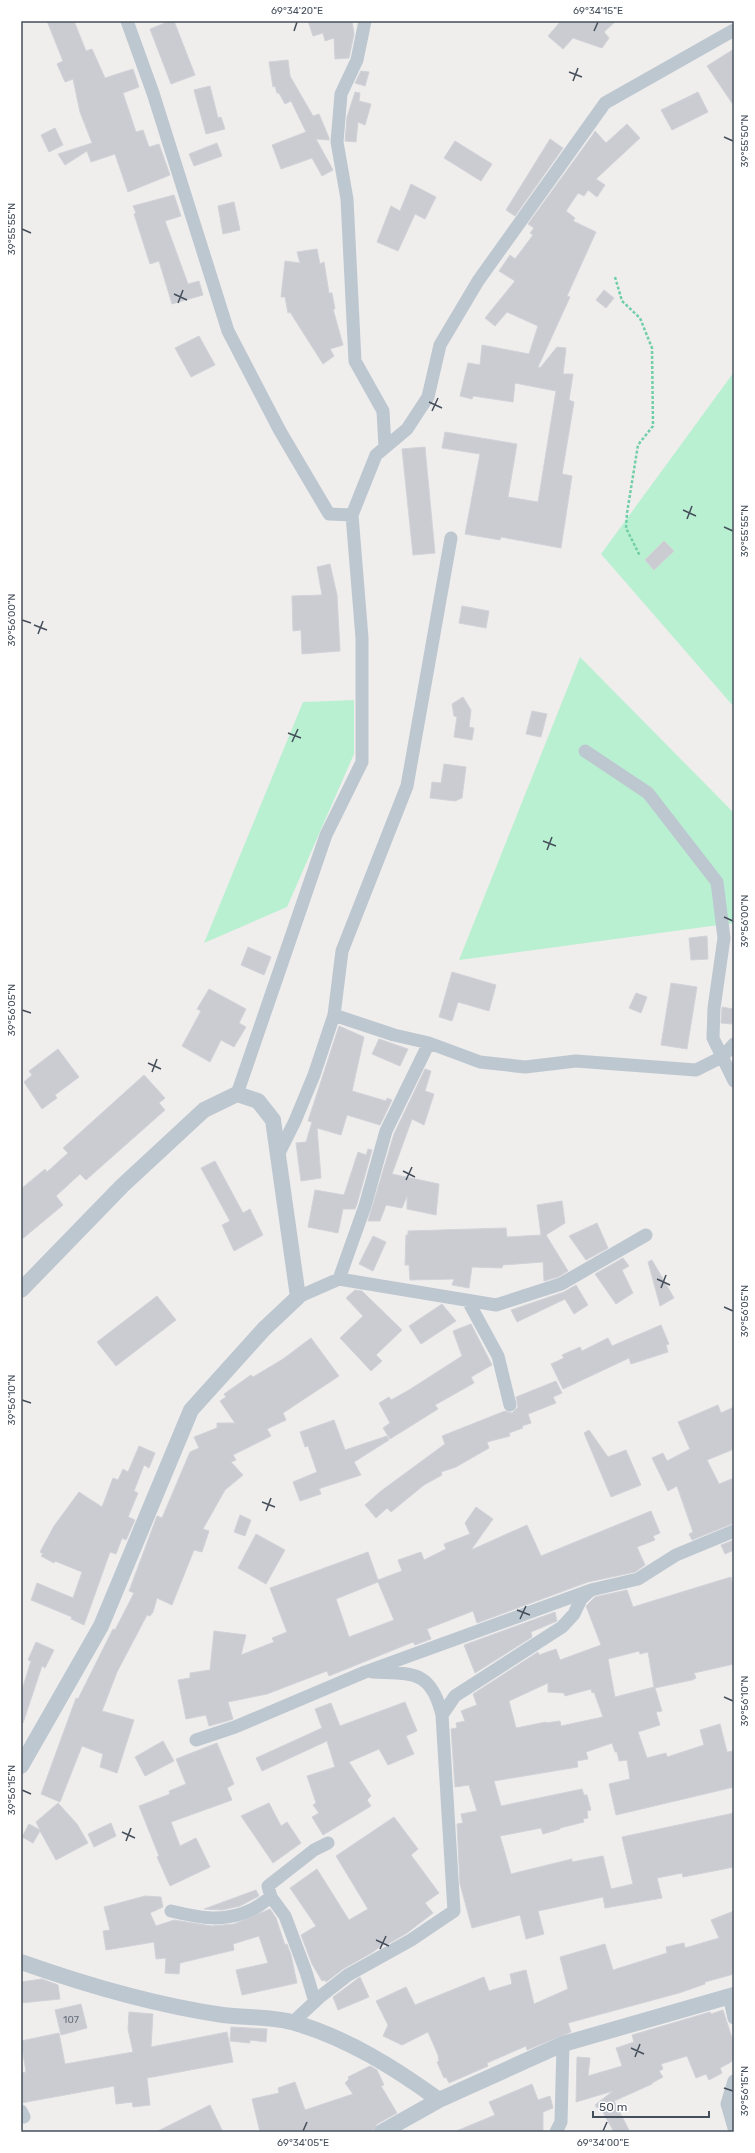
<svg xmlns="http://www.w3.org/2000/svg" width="755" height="2153" font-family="Rubik,sans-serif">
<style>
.green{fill:#baf0d2}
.building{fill:#caccd2;stroke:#d1d3d9;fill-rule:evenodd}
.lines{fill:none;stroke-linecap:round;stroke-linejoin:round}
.path{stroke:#71cfa7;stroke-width:2.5;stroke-dasharray:3 2;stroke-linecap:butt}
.minor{stroke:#bdc7d0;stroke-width:13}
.tertiary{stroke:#bdc7d0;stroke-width:16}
.ticks{fill:none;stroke:#454f5b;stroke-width:1.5}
.labels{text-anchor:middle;stroke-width:3;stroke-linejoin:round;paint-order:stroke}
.number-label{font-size:10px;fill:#666e79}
.neatline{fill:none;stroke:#454f5b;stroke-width:1.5}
.ticks-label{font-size:10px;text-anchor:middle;fill:#454f5b}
</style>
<rect width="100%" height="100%" fill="#f0eded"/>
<!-- green -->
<path class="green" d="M734,372V707L601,554Z
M580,657L734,813V923L459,960Z
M354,700V754L287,907L204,943L303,702Z"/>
<!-- building -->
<path class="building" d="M47,21H74L86,51L92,49L105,78L133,69L139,87L123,93L136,132L143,130L149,147L159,144L170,175L128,192L115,154L91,162L87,151L65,165L58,154L92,143L80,112L73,79L65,82L57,64L63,61Z
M170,21H174L195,75L171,84L150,29Z
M308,21H352L354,34L349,58L335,59L334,38L325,41L323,33L313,36Z
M561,21H616L604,32L609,38L602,48L573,38L563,49L548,36Z
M734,49V106L707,66Z
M288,60L290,76L313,116L319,114L329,138V140L316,139L333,170L322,176L312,158L281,169L272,145L306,132L291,101L285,104L279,93H277L275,86L273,87L269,62Z
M361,71L369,72L365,86L355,83Z
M210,86L218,118L221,117L225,129L206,134L194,90Z
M355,92L360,93L359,101L371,104L365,125L358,122L356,142L345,141L347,117Z
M698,92L708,112L672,130L661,110Z
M627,124L640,138L596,179L605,185L597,197L588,190L584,196L578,193L566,211L575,218L573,221L596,232L567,296L570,297L538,367L540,368L557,347L566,348L563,374H573L569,400L574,402L562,474L572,476L561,548L501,537L500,540L465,534L480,454L442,448L445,432L517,444L508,497L538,502L556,391L515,383L513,402L473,396L472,399L460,396L468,363L480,365L482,345L529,354L538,326L507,312L495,326L485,318L515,281L499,271L510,255L515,259L533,235L530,233L534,228L528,224L594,133L595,131L606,143Z
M55,128L63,145L49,152L41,135Z
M550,139L563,148L515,216L506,210Z
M455,141L492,164L481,181L444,158Z
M217,143L222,156L194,166L189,154Z
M411,184L436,197L425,219L415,214L398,251L377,242L391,206L400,211Z
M174,195L181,216L165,221L188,284L199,281L203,295L172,304L159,261L150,264L134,214L136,213L133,206Z
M234,202L240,230L223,234L218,206Z
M317,249L320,264L324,262L329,293H332L335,309H333L343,345L330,349L334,356L323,364L290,312L288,313L285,297H281L285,261L300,263L297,252Z
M604,290L614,298L606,308L596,300Z
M199,336L215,365L191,377L175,348Z
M425,447L435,553L413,555L402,449Z
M664,541L674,551L654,570L645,560Z
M330,564L337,595L340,651L302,654L301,630L293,631L292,596L322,595L317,567Z
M462,606L489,611L486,628L459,623Z
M463,697L471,710L469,727L474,728L472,740L454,737L457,717L454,716L452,704Z
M532,711L547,714L541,737L526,734Z
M444,764L466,767L462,798L455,801L430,798L432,782L441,783Z
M707,936L708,959L691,960L689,938Z
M248,947L271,957L264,975L241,965Z
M452,972L496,985L489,1011L458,1002L452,1021L439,1017Z
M671,983L697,987L687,1049L661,1045Z
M209,989L246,1009L239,1023L246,1027L234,1047L221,1040L210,1062L182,1046L201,1011L197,1009Z
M636,993L647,997L641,1013L629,1008Z
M722,1007L733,1009L732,1024L721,1023Z
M339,1026L364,1037L352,1091L386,1101L387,1098L392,1100L380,1125L347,1115L341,1135L317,1128L321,1178L301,1181L296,1143L306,1142L312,1122L308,1121Z
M379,1039L408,1049L400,1066L372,1054Z
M58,1049L79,1077L55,1095L57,1098L42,1109L24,1082L32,1075L29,1071Z
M425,1069L431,1071L425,1091L434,1094L424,1125L412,1119L392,1174L439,1184L436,1215L407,1209V1196L402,1208L386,1205L380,1221H368L394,1134Z
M144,1075L165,1098L159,1103L165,1110L86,1180L80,1174L56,1196L63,1205L21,1240V1189L45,1169L47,1172L68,1153L63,1148Z
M368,1149L372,1150L357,1204L355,1209H343L338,1233L308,1227L315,1190L344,1195L358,1152L366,1155Z
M215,1161L243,1213L250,1209L263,1235L234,1251L222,1225L230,1221L201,1168Z
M562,1201L565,1223L546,1235L568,1271L558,1277L544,1281L543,1262L503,1265L502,1268L472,1267L469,1288L452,1285L454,1279L410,1280L409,1265H405L406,1235H408V1231L506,1228L507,1237L541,1235L537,1205Z
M597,1223L608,1248L586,1260L569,1236Z
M373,1236L386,1242L373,1271L359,1264Z
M623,1258L629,1266L622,1270L633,1293L616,1304L595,1274Z
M652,1260L674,1298L660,1306L648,1262Z
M576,1285L588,1305L574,1314L565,1299L517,1322L511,1310L564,1292Z
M355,1290L362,1291L402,1330L376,1355L382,1361L371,1371L340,1338L363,1316L346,1298Z
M157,1296L176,1320L116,1366L97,1342Z
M442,1304L456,1321L421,1344L409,1326Z
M471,1324L492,1365L471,1377L474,1383L435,1405L438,1409L390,1439L383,1428L390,1423L379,1403L389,1397L391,1400L409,1390L462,1356L453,1331Z
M661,1325L669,1344L666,1345L668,1352L631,1364L629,1358L563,1389L551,1364L564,1358L562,1355L580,1347L582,1351L608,1338L612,1346Z
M311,1338L339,1376L283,1413L286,1420L267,1429L271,1436L233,1455L236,1460L231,1462L243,1475L225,1490L203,1529L209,1531L202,1552L194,1550L172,1605L157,1598L153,1612L150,1616L147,1615L117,1672L102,1711L134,1720L117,1773L100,1767L103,1754L82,1746L60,1802L41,1794L76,1698L78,1699L113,1629L115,1630L134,1593L129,1591L157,1516L162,1518L190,1452L199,1448L194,1437L217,1428V1423H235L220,1401L226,1397L224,1394L251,1375L253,1377L283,1359Z
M556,1381L562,1393L553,1397L556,1403L528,1414L531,1423L522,1426L523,1428L509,1433L510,1436L487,1442L489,1448L456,1467L441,1472L442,1475L424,1485L391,1512L387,1508L376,1518L365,1505L381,1491L445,1444L442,1436L505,1411L512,1413L518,1407L516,1397Z
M718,1405L721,1413L734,1407V1449L707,1460L719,1484L734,1478V1523L692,1540L689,1534L693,1532L677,1486L668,1491L652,1458L663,1453L667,1461L690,1449L678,1422Z
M334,1420L345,1450L387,1436L389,1440L354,1462L361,1475L321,1488L319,1489L321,1494L300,1501L293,1482L317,1472L308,1446L305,1447L300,1432Z
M589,1430L608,1457L626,1450L641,1485L611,1497L584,1433Z
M139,1446L155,1453L149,1468L144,1465L134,1491L138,1493L128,1517L135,1520L126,1540L122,1538L116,1554L110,1552L84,1625L71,1619L72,1617L31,1600L37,1583L73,1598L82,1572L55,1561L54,1563L41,1556L43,1554L40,1552L54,1526L79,1492L102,1507L113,1478L118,1480L123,1469L128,1472Z
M476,1507L493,1519L471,1550L527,1525L541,1556L651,1511L660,1533L653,1536L655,1540L637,1547L645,1565L635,1572L588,1582L477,1623L473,1611L427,1629L431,1639L415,1645L413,1642L329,1676L327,1671L267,1694L228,1702L233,1719L227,1721L209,1726L206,1715L186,1719L178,1680L190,1678V1673L210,1670L214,1631L246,1635L241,1655L274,1642L272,1638L287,1632L270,1588L368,1552L378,1580L402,1571L398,1560L421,1552L424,1560L446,1549L444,1544L470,1534L465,1523ZM378,1582L394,1620L349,1637L336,1599Z
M240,1515L251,1520L245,1536L234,1532Z
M256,1534L285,1550L266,1584L238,1568Z
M734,1540V1550L725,1554L721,1545Z
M731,1577L734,1588V1664L694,1673L696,1678L692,1680L655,1688L662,1711L656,1712L660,1725L638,1732L647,1758L666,1753L667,1757L704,1745L700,1730L720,1724L727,1752L734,1751V1787L616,1815L609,1784L630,1779L627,1760L619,1761L617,1752H615L612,1743L586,1752L588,1759L577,1761L578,1767L494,1781L501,1806L582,1789L584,1795H587L591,1810L587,1811L588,1818L583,1819L584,1822L560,1828V1829L543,1834L541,1828L500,1836L511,1874L572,1859V1862L603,1856L611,1889L633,1884L622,1837L734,1813V1867L683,1877L682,1873L657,1878L662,1898L605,1908L603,1897L538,1911L544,1934L526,1939L520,1915L472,1928L460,1884L457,1824L463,1823L461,1814L477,1811L469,1785L455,1787L451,1729L457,1728L456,1723L465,1721L461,1711L477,1705L473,1694L538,1652L539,1655L556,1649L560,1660L601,1645L586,1606L595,1597L627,1590L633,1607ZM639,1651L640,1654L648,1652L654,1687L615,1697L608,1659ZM548,1683V1692L564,1693L565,1696L591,1689L592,1693L594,1692L603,1717L561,1726L560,1721L546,1723V1722L516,1728L509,1701Z
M555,1612L557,1621L531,1632L532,1637L475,1673L464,1645Z
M36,1642L54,1650L45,1668L42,1666L23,1723L21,1722V1693L31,1661L28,1660Z
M405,1702L417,1731L406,1736L414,1754L388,1765L379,1749L349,1762L371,1796L367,1800L371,1806L323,1835L312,1817L319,1813L313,1805L316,1803L307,1776L335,1767L327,1741L262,1771L256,1758L322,1728L315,1709L331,1703L340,1726Z
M163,1741L174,1761L145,1776L135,1757Z
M217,1743L234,1784L227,1788L232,1800L171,1822L180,1846L196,1838L210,1867L170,1886L157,1857L159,1856L139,1806L170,1794L169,1791L186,1784L176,1759Z
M58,1803L77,1824L88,1843L56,1860L40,1831L33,1843L22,1837L29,1824L40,1830L36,1822Z
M269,1803L281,1826L287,1822L301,1843L273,1863L241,1816Z
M394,1817L418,1849L411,1855L439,1893L425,1903L433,1913L407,1933L386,1945L385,1943L373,1952L343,1969L326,1982L325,1980L322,1981L312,1964L301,1935L316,1926L290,1888L317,1869L349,1920L368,1909L336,1856Z
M111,1823L116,1836L94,1847L88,1834Z
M256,1890L259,1896L240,1906L222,1910L204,1909Z
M145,1896L161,1897L163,1907L150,1913L156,1926L174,1920L212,1926L234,1924L270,1909L276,1918L285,1945L287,1944L291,1955L297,1983L242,1995L236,1970L268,1963L259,1936L233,1944L234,1950L180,1963L179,1974L165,1973L166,1958L156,1959L154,1942L106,1950L103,1931L110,1930L104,1907Z
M734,1911V1974L705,1982V1984L679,1993L568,2023L571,2032L527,2050L526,2046L487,2063L488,2066L449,2083L446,2077L444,2078L437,2062L439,2061L438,2055L428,2032L402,2045L383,2036L388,2025L376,2001L406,1987L415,2005L484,1977L489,1991L512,1984L510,1974L526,1970L534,2004L568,1989L560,1957L605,1944L613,1970L667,1953L666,1947L684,1943L685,1948L719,1938L711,1920Z
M360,1977L369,1997L338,2010L333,1997Z
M42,1979L58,1985L60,1999L21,2003V1982Z
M81,2004L87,2028L61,2035L55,2010Z
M723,2010L734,2044V2058L731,2062L720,2068L722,2073L709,2080L706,2074L696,2078L687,2056L661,2064L663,2069L659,2071L663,2077L652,2083V2084L614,2101L630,2132H614L600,2107L597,2108L595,2105L613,2091L576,2102L577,2057L590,2058L588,2076L622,2066L616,2048L634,2042L632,2035L710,2012L711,2014Z
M129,2012L153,2014L151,2047L227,2032L233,2062L147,2078L150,2105L133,2107L132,2102L116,2104L114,2086L21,2103V2073L26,2072L21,2041L59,2033L65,2064L133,2052L128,2029Z
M231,2027L267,2029L266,2042L250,2040V2043L230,2041Z
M370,2066L377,2070L384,2085L381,2086L397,2113L377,2124L373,2132H260L252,2099L279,2093L278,2088L295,2082L305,2110L353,2094L345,2083L349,2079L348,2077Z
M532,2084L538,2100L550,2096L553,2108L543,2112V2132H454L495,2115L489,2102Z
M210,2105L223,2132H156Z"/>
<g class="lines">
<!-- path -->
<path class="path" d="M615,277L622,301L640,318L652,348L653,426L638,445L627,513L626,528L640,556"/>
<!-- minor -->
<path class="minor" d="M127,21L153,93L228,331L280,431L329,514L352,515L362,638V762L326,835L237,1094
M365,21L357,60L341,94L337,142L347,199L355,361L383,411L385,447
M352,515L376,455L407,429L428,397L440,345L478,281L605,103L734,30
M585,751L648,793L717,882L724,938L714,1008L713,1038L734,1081
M334,1015L394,1035L429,1043L480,1062L525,1067L576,1061L696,1070L722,1057L734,1044
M278,1155L295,1121L314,1075L334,1015L342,951L407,786L451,538
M339,1279L365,1206L386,1131L429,1043
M298,1297L339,1279L496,1305L561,1284L646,1235
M468,1301L498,1356L510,1405
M372,1672C412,1674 431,1669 442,1715
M196,1740L235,1727L365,1672L591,1590L638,1579L676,1555L734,1531
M171,1911C200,1918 225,1923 253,1909C259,1906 265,1901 271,1897
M729,1996L734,2018
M315,2002L306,1972L285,1916L271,1897L268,1886L314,1850L328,1843
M293,2022L321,1996L348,1975L411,1940L454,1911L442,1715L455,1696L562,1627L574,1614L581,1599L591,1590
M734,2081L727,2104L734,2128
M21,2111L24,2117
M556,2132L561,2122L563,2044"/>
<!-- tertiary -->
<path class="tertiary" d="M21,1290L122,1186L204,1110L237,1094L258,1101L273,1120L298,1297L264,1329L191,1410L101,1626L21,1766
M21,1962C86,1985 154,2005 223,2015C246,2018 273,2016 295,2023C347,2038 395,2068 439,2100L563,2044L734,1995
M382,2132L439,2100"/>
</g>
<!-- ticks -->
<path class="ticks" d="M294,31L297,22M594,31L598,22M569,72L582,77M573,81L578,68M724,137L733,141M22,229L31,233M174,294L187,300M178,303L183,290M429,402L442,408M432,411L438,398M683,510L696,516M687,519L692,506M724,527L733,531M22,620L31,623M34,625L47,630M38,634L43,621M288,733L301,738M292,742L298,729M543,841L556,846M547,850L552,837M724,917L733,921M22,1010L31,1013M148,1063L161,1069M152,1072L157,1059M403,1171L415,1177M406,1180L412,1167M657,1279L670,1285M661,1288L666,1275M724,1307L733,1311M22,1400L31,1403M262,1502L275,1507M266,1511L271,1498M517,1610L530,1615M520,1619L526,1606M724,1697L733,1701M22,1790L31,1794M122,1832L135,1838M126,1841L131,1828M376,1940L389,1946M380,1949L386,1936M631,2048L644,2054M635,2057L640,2044M724,2088L733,2091M303,2131L307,2122M603,2131L607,2122"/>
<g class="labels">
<!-- number labels -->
<g class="number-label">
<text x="71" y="2023">107</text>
</g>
</g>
<!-- border -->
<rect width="755" height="2153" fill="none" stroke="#ffffff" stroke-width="44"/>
<!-- scale -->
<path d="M593 2111v6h116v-6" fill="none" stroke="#454f5b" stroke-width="2"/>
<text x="599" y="2111" font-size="12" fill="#454f5b" stroke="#ffffff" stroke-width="3" paint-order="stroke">50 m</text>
<rect x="22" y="22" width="711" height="2109" class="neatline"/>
<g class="ticks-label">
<text x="297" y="14">69°34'20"E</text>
<text x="598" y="14">69°34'15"E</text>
<text transform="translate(744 141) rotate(-90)" y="4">39°55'50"N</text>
<text transform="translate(11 229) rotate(-90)" y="4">39°55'55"N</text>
<text transform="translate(744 531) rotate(-90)" y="4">39°55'55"N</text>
<text transform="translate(11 620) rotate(-90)" y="4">39°56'00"N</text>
<text transform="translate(744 921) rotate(-90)" y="4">39°56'00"N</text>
<text transform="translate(11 1010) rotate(-90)" y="4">39°56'05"N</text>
<text transform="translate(744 1311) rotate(-90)" y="4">39°56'05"N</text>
<text transform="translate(11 1400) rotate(-90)" y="4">39°56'10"N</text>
<text transform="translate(744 1701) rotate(-90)" y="4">39°56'10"N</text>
<text transform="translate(11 1790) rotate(-90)" y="4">39°56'15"N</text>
<text transform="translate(744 2091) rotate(-90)" y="4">39°56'15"N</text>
<text x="303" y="2146">69°34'05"E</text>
<text x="603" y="2146">69°34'00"E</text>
</g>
</svg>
